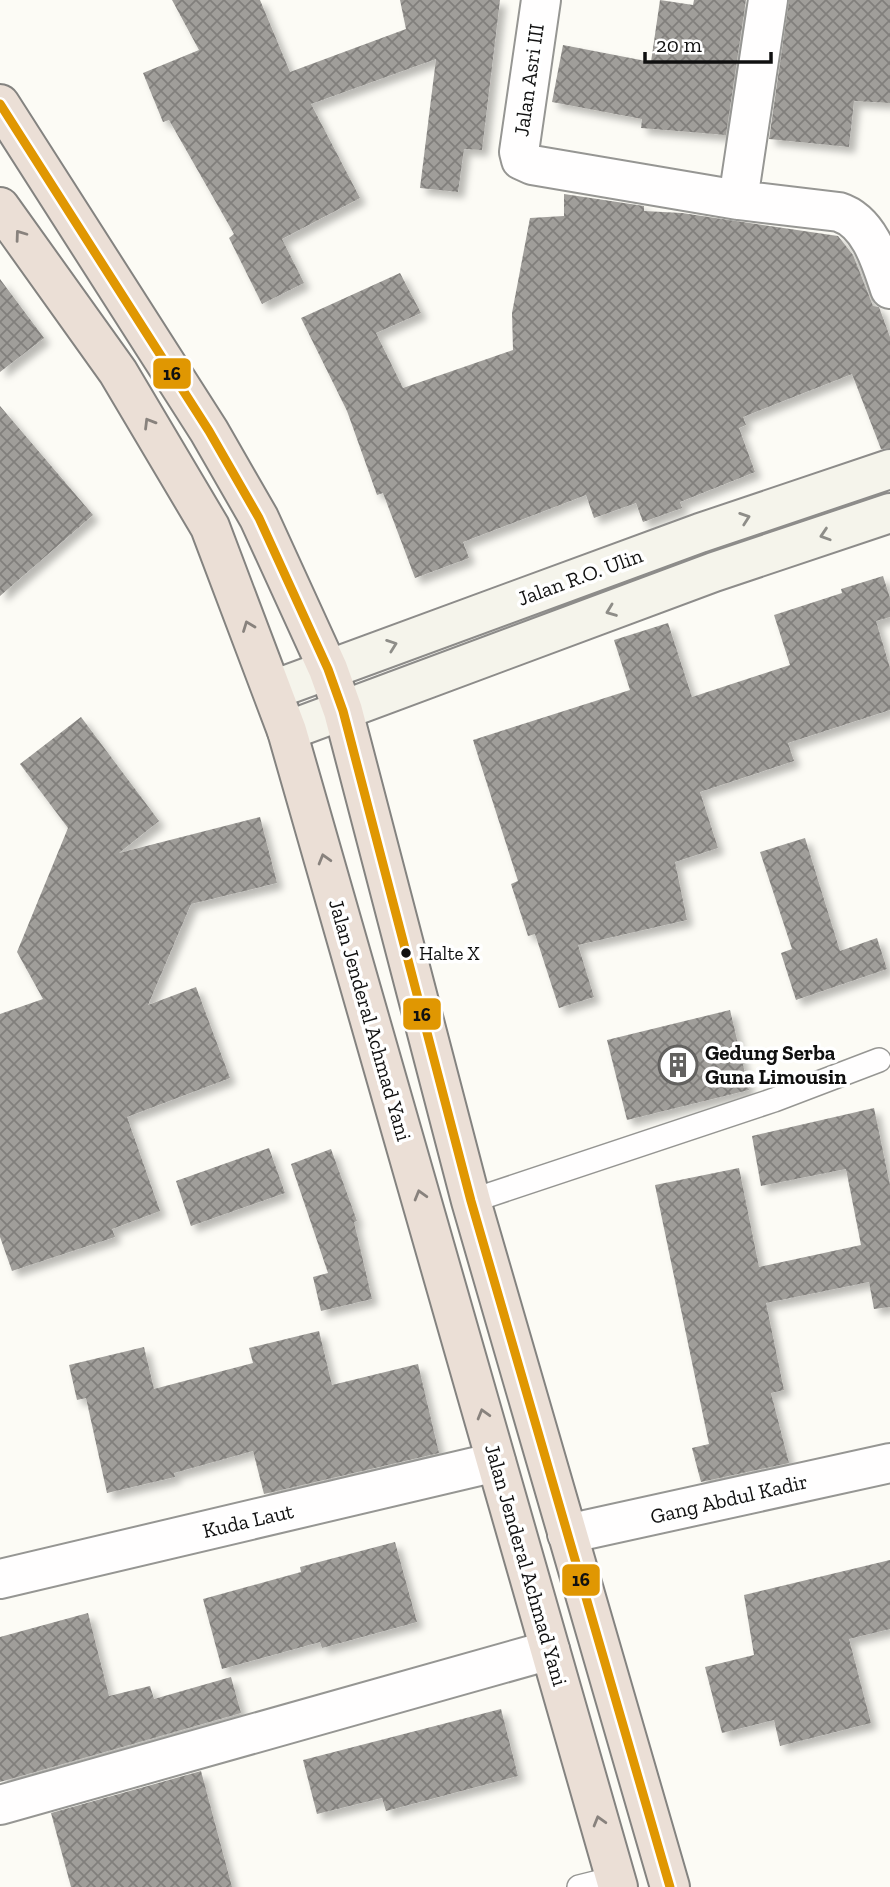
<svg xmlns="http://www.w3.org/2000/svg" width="890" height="1887" font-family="'Zilla Slab',serif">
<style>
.building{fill:url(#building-cross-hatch);filter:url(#shadow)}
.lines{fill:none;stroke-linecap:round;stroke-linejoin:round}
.lane-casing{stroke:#969693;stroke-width:26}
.street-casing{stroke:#969693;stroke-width:42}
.secondary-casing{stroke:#8d8c8a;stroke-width:42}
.highway-casing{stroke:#848380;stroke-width:42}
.lane{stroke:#fffefe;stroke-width:23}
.street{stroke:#fffefe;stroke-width:38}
.secondary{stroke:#f5f4eb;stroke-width:38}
.highway{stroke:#ebdfd6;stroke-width:38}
.bus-1-casing{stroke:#fff;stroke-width:14}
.bus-1{stroke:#e09702;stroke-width:9}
.oneway{stroke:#88827d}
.oneway2{stroke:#8e8d88}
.bus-dot{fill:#101010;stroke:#fff;stroke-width:2.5}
.labels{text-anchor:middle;stroke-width:7;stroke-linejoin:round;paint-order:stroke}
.bus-label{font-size:19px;fill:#101010;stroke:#fff;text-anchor:start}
.street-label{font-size:21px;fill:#101010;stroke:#fff}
.poi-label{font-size:21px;font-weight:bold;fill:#101010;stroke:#fff;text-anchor:start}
.line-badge{stroke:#fff;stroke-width:2.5}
.pale-badge-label{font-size:19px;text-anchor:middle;font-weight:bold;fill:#111}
</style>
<defs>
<pattern id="building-cross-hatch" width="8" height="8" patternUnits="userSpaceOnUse" patternTransform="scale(1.75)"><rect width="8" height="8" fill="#a09e9a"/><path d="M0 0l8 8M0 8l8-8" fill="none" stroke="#817f7c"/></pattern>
<filter id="shadow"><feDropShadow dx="6" dy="6" stdDeviation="3.5" flood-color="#0004"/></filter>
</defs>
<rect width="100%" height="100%" fill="#fcfbf5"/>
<!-- building -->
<path class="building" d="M172,0H260L290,72L406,29L400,0H500L482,150L464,149L458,192L420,188L436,59L311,104L360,198L282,239L304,283L262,304L229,238L234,234L169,120L163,122L143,73L199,50Z
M660,0L693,5L694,0H746L726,135L641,128L642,119L552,102L563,45L651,62Z
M789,0H890V103L854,101L849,147L769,139Z
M564,194L644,206V211L682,213L838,236L853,255L873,306L879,307L890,337V448L881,449L852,374L743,417L746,425L739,428L755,472L680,502L682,508L643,522L636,503L594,518L586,495L463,542L469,558L415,578L383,493L377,495L347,411L301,318L400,273L421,313L376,333L403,388L513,350L512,313L530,218L564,216Z
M0,279L44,338L0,372Z
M0,406L93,515L0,596Z
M883,576L890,598V617L876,621L890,668V710L788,743L794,761L700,792L718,848L675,862L687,920L578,945L594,997L559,1008L535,934L528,936L511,884L518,881L473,740L630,690L614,640L668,623L692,697L790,665L774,615L842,593L841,589Z
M81,717L159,821L119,853L260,817L277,883L191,904L148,1005L196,987L230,1078L127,1117L160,1211L112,1229L115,1237L12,1271L0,1237V1014L43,999L17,952L68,828L20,764Z
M805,838L840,951L877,938L887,969L796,1000L781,953L792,949L760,852Z
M730,1010L749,1090L627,1120L607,1040Z
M874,1108L890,1185V1307L874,1309L869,1282L766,1303L784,1390L771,1393L789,1463L701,1482L692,1448L709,1444L655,1185L739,1168L759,1267L861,1245L846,1169L761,1186L752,1136Z
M269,1148L285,1193L191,1226L176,1181Z
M331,1149L357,1221L354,1222L372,1299L321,1311L313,1277L328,1273L291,1164Z
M319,1331L332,1385L418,1364L439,1453L264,1494L253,1451L174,1473L175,1477L107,1493L86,1398L77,1400L69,1365L144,1347L154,1389L253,1363L249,1348Z
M395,1542L417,1622L322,1648L320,1642L222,1669L203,1599L301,1572L300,1567Z
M890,1560V1629L849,1639L871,1723L780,1746L774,1720L722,1733L705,1667L754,1655L744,1595Z
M88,1613L109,1696L150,1686L154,1699L231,1677L241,1713L0,1782V1637Z
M501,1709L518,1776L386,1811L382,1798L317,1814L303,1760Z
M201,1771L232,1887H71L51,1813Z"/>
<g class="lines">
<defs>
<path id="lane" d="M471,1201L774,1100L879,1060
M579,1887L615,1878"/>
<path id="street" d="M541,0L519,152L521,160L532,165L738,200L839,212C870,222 881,262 890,289
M738,200L768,0
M567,1534L890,1463
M0,1579L496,1462
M0,1805L550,1650"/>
<path id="secondary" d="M273,690L700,533L890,469
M287,731L714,572L890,513"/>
<path id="highway" d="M0,104L209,431L259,518L328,669L343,711L471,1201L670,1887
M0,207L118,372L210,527L287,731L618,1887"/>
</defs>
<!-- lane casing -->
<use href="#lane" class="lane-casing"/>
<!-- street casing -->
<use href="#street" class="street-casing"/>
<!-- secondary casing -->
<use href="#secondary" class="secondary-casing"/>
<!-- highway casing -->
<use href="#highway" class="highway-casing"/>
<!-- lane -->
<use href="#lane" class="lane"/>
<!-- street -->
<use href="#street" class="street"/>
<!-- secondary -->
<use href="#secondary" class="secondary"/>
<!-- highway -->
<use href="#highway" class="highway"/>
<defs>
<path id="bus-1" d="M0,104L209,431L259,518L328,669L343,711L471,1201L670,1887"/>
</defs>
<!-- bus-1 casing -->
<use href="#bus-1" class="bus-1-casing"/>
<!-- bus-1 -->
<use href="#bus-1" class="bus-1"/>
</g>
<!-- one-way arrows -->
<defs><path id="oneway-chevron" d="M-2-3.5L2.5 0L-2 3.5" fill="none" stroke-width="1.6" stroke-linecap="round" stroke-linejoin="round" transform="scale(1.75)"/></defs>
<g class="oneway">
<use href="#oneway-chevron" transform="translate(20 235) rotate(-126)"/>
<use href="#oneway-chevron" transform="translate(149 423) rotate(-121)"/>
<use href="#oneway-chevron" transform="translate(248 626) rotate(-111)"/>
<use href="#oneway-chevron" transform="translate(324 859) rotate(-106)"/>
<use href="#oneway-chevron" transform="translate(420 1195) rotate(-106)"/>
<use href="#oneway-chevron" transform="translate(483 1414) rotate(-106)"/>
<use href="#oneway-chevron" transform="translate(599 1821) rotate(-106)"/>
</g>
<g class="oneway2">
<use href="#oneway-chevron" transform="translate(745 518) rotate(-19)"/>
<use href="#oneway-chevron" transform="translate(825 535) rotate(162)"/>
<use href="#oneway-chevron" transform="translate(611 611) rotate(159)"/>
<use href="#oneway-chevron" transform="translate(392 645) rotate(-20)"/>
</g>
<!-- icons -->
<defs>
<symbol id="building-ring" viewBox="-11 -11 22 22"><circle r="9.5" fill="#fff" stroke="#636260" stroke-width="1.5"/><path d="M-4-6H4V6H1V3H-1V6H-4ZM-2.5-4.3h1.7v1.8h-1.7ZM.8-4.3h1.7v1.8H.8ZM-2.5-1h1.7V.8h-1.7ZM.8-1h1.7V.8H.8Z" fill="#636260"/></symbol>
</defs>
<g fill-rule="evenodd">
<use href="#building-ring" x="656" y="1043" width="44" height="44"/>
</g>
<!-- markers -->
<circle class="bus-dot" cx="406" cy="953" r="6"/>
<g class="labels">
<!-- bus labels -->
<g class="bus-label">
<text x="419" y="960">Halte X</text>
</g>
<!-- street labels -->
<g class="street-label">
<text transform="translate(529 80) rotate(-82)" y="7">Jalan Asri III</text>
<text transform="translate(580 577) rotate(-20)" y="7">Jalan R.O. Ulin</text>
<text transform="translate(370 1020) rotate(74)" y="7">Jalan Jenderal Achmad Yani</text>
<text transform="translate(729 1499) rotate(-13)" y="7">Gang Abdul Kadir</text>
<text transform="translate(248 1521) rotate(-13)" y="7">Kuda Laut</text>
<text transform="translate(526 1565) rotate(74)" y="7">Jalan Jenderal Achmad Yani</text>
</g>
<!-- poi labels -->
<g class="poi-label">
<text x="705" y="1060">Gedung Serba<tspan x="705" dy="24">Guna Limousin</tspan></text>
</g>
</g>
<g class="line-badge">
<rect x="152" y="357" width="40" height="33" rx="7" fill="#e09702"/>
<rect x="402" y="997" width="40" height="34" rx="7" fill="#e09702"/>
<rect x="561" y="1563" width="40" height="34" rx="7" fill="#e09702"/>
</g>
<g class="pale-badge-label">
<text x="172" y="380">16</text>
<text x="422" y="1021">16</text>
<text x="581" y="1586">16</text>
</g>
<!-- scale -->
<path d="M645 52v10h126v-10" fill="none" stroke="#101010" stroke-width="3.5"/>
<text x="656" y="52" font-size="21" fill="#101010" stroke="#ffffff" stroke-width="5" paint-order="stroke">20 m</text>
</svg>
